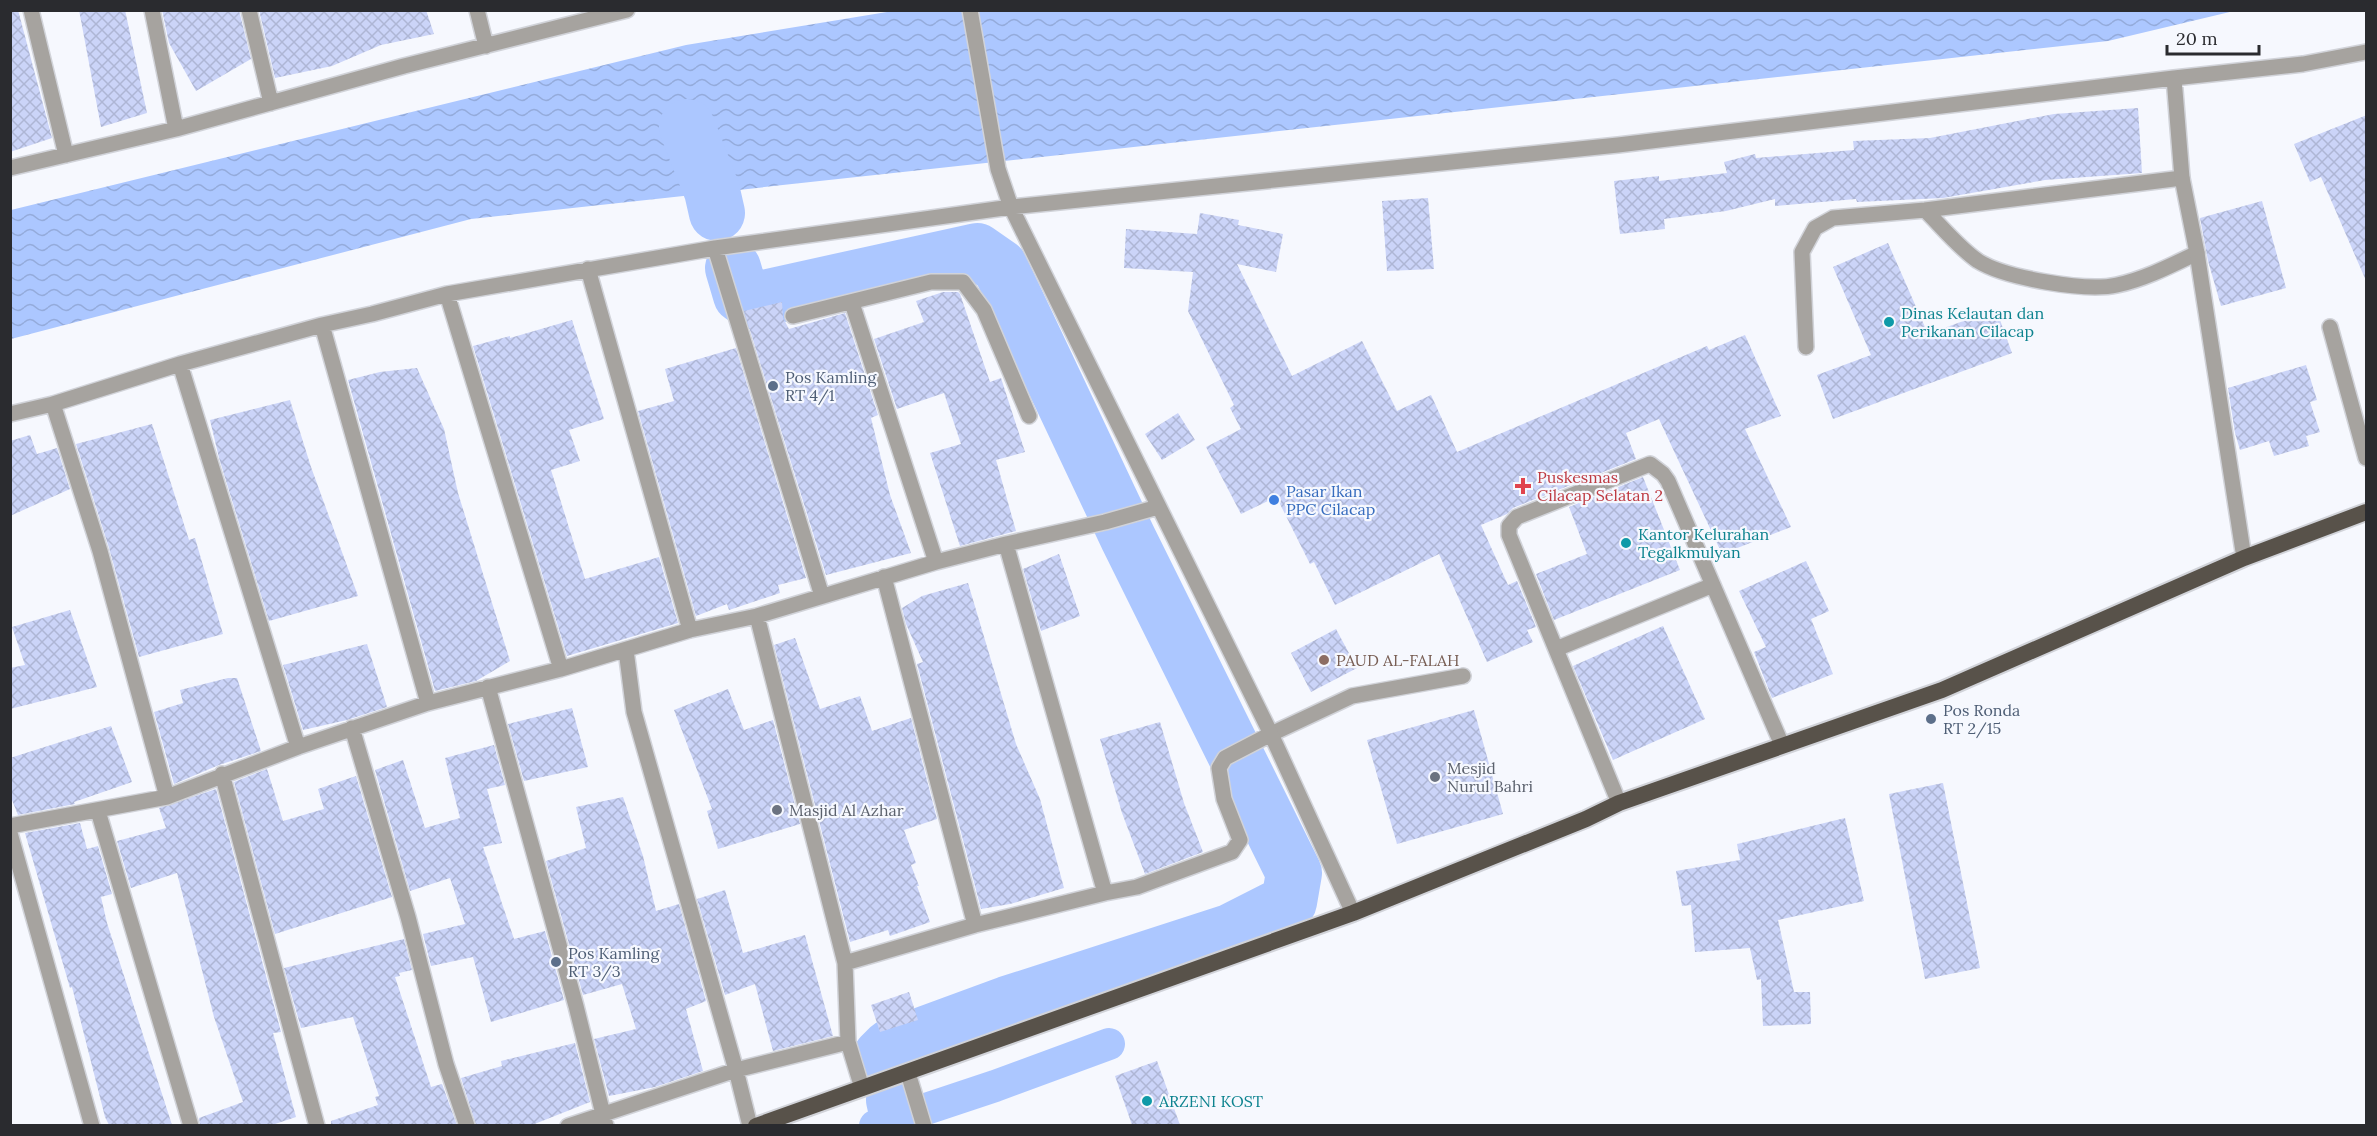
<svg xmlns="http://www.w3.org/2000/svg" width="2377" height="1136" font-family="Lora,serif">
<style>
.water{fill:url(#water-waves)}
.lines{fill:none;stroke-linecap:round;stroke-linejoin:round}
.canal{stroke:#acc7ff;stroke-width:32}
.river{stroke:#acc7ff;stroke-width:56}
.building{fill:url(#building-cross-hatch)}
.service-casing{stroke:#d1d3d9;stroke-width:18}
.minor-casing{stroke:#d1d3d9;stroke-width:18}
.trunk-casing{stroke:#d1d3d9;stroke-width:20}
.service{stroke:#a6a39f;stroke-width:15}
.minor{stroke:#a6a39f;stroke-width:15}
.trunk{stroke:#58524a;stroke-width:16}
.culture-dot{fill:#0f9aa8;stroke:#f6f8fe;stroke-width:2}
.service-dot{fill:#5c6f8a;stroke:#f6f8fe;stroke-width:2}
.health-dot{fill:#e0444e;stroke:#f6f8fe;stroke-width:2}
.shop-dot{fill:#3f7fe0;stroke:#f6f8fe;stroke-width:2}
.education-dot{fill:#8d6e63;stroke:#f6f8fe;stroke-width:2}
.worship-dot{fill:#6b7280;stroke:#f6f8fe;stroke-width:2}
.labels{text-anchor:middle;stroke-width:4.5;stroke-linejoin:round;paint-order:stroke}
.culture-label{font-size:16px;fill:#0d838f;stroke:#f6f8fe;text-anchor:start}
.service-label{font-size:16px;fill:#4e5e75;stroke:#f6f8fe;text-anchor:start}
.health-label{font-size:16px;fill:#be3a42;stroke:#f6f8fe;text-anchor:start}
.shop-label{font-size:16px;fill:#366cbe;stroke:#f6f8fe;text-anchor:start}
.education-label{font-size:16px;fill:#785e54;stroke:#f6f8fe;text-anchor:start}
.worship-label{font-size:16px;fill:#5b616d;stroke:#f6f8fe;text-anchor:start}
</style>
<defs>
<pattern id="water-waves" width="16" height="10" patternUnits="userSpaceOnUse" patternTransform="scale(1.5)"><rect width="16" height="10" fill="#acc7ff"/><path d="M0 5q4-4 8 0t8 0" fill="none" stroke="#94abdb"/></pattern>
<pattern id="building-cross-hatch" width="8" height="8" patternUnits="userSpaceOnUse" patternTransform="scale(1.5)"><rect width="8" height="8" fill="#cbd4f8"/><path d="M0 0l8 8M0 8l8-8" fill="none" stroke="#aeb6d5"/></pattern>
</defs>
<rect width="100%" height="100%" fill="#f6f8fe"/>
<!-- water -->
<path class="water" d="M893,11H2234L2108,41L471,219L11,339V210L686,45Z"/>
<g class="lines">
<!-- canal -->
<path class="canal" d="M875,1126L995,1086L1109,1044"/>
<!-- river -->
<path class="river" d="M687,127L712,191L717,213
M733,268L741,295L750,301L977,251L1000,267L1128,538L1294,873L1289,902L1230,932L1007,1004L890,1047L881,1056L884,1064
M894,1100L898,1118"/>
</g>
<!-- building -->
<path class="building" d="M10,10H18L52,138L10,152Z
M79,10H125L147,113L101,127Z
M162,10H239L251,59L196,91L169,43Z
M259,10H426L434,34L381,45L332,66L275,78Z
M2138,108L2142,173L2045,180L1943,198L1857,202L1856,199L1775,206V199L1726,211L1664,219L1665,229L1620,234L1614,181L1659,176V181L1727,173L1724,162L1755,154L1756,158L1854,150L1853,141L1930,138L2054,114Z
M2367,115V283L2321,177L2310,182L2294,144Z
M1428,198L1434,269L1387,271L1382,201Z
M2262,201L2286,288L2221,306L2208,261L2200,218Z
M1200,213L1239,220L1238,225L1283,234L1276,272L1237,264L1292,376L1362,341L1397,411L1431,395L1457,452L1707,346L1709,350L1745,335L1781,416L1745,429L1791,527L1722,554L1659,419L1626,433L1636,459L1513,508L1507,514L1481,525L1508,585L1517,581L1536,627L1527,630L1533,642L1487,662L1439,554L1335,605L1314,562L1310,564L1278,500L1272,502L1270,500L1241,514L1206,447L1241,429L1230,408L1234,405L1188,311L1193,272L1124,268L1126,229L1197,234Z
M1888,243L1928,334L1996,309L2012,353L1833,419L1817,375L1871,355L1833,267Z
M943,292H958L960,294L990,382L1001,378L1025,452L996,460L1016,531L960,546L930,453L961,444L944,393L897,409L874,339L924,322L916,301Z
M782,302L783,318L789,329L845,313L878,415L871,418L890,495L911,553L826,575L744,311Z
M572,320L604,419L569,430L580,461L551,470L585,579L659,557L678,623L567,656L473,346L510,336V338Z
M736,348L806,578L778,585L780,593L729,610L727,604L696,616L638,411L674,401L665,369Z
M2306,365L2317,400L2310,402L2320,432L2306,436L2309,446L2274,456L2269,441L2240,450L2235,433L2228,388Z
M417,368L444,429L458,493L510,661L476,681L435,691L348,380L380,372Z
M290,400L311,467L358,596L269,621L219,458L210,420Z
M1178,413L1195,440L1162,460L1145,434Z
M152,424L189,540L195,538L223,634L139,657L109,548L76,444Z
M30,435L37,454L57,448L70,489L10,516V441Z
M1643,477L1680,570L1554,620L1536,574L1587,554L1569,507Z
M1059,554L1080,616L1041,631L1023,569Z
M1806,561L1829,611L1811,619L1833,674L1772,698L1754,652L1766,647L1739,591Z
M968,583L1016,744L1040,799L1064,888L1010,904L981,909L917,664L923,662L906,624L902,608L922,596Z
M70,610L97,687L10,709V668L25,665L12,627Z
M1663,626L1705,719L1613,760L1573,666Z
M1336,629L1357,668L1311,692L1291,653Z
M795,638L820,709L860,696L872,731L911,718L937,819L904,830L916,863L911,865L919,886H917L930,922L890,936L888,930L850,942L774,645Z
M367,644L387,707L347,720L303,730L283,665Z
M228,678H237L261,751L219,765L174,784L154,712L183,703L180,690Z
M728,689L744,730L773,720L800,824L718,849L707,811L712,809L674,710Z
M572,708L588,767L524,781L508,724Z
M1474,710L1503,814L1397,844L1367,740Z
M1160,722L1184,803L1203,852L1145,874L1122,813L1100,739Z
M111,726L132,782L74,802L75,804L18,815L10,795V758Z
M494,745L505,785L487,789L502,843L483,847L514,939L545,931L564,1000L491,1022L473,957L431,966L423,934L465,924L450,878L410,891L375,770L403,760L425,828L460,818L445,758Z
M267,769L283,821L324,809L318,789L356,776L392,897L275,934L234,782Z
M1943,783L1980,968L1925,979L1889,794Z
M216,789L281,1032L273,1033L296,1117L272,1125H200L199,1118L243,1102L214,1017L177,873L131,888L117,841L166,828L159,808Z
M623,797L643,856L656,911L679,904L706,1001L686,1009L703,1071L655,1087L609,1096L594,1039L636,1029L622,984L583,995L546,861L586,848L576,807Z
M1845,818L1864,901L1778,920L1794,992H1810L1811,1024L1763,1026L1761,979L1757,980L1750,948L1695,952L1691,905L1682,906L1676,871L1740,860L1737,844Z
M80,823L87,849L98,846L112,894L101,897L107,923L172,1125H109L105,1117L72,987L70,988L25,833Z
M725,890L743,953L805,935L833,1036L773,1051L755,984L725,995L697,899Z
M404,939L412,970L399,973L400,976L395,977L431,1087L442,1084L457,1125H331V1121L378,1105L375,1097L379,1096L353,1017L301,1028L284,968Z
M909,992L918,1020L880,1032L871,1005Z
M575,1043L590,1102L532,1125H476L461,1078L502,1066L501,1061Z
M1157,1061L1180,1125H1132L1115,1076Z"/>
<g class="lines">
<defs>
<path id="service" d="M1925,210C1942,227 1959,248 1978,261C2005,278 2086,292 2117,285C2145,279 2172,265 2197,253
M2330,327L2366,458
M1806,347L1802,252L1815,228L1833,218L1925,210L2182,178
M1556,649L1713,585
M1271,734L1352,696L1463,676
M1619,803L1509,535V526L1517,517L1650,464L1663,474L1668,481L1782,745"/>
<path id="minor" d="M31,10L66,155
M152,10L176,129
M249,10L271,103
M477,10L486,46
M602,10L603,16L627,10
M970,10L998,169L1011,207L1271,734L1353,913
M10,168L176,129L404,66L603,16
M715,248L822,596
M588,269L690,630
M447,294L561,669
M852,303L936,562
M793,316L931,282H963L984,310L1029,416
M322,325L428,703
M180,364L298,747
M53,404L100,551L167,797
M10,414L53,404L180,364L322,325L372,314L447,294L715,248L1011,207L1618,145L2174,78
M2244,558L2197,253L2182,178L2174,78L2303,64L2366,52
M884,577L975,925
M757,616L845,963L848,1042L862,1088
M626,650L634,712L736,1070L750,1126
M488,687L576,1006L606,1126
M352,728L408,917L446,1064L467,1126
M222,774L317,1126
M98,811L191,1126
M10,826L167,797L298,747L428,703L561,669L690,630L757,616L936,562L1006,544L1105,522L1158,507
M10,833L92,1126
M1105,893L1137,887L1232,852L1240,840L1224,799L1219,768L1225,758L1271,734
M845,963L975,925L1105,893L1006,544
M908,1073L924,1126
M568,1126L736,1070L848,1042"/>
<path id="trunk" d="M756,1126L1353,913L1586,819L1619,803L1942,690L2244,558L2366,512"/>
</defs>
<!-- service casing -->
<use href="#service" class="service-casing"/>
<!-- minor casing -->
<use href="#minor" class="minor-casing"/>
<!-- trunk casing -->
<use href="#trunk" class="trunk-casing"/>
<!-- service -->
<use href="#service" class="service"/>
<!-- minor -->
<use href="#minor" class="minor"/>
<!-- trunk -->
<use href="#trunk" class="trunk"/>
</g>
<!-- markers -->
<g class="culture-dot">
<circle cx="1889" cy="322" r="6"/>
<circle cx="1626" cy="543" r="6"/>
<circle cx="1147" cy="1101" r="6"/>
</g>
<g class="service-dot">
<circle cx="773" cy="386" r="6"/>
<circle cx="1931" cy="719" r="6"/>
<circle cx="556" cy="962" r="6"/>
</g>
<path class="health-dot" d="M1520 477h6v6h6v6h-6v6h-6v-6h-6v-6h6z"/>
<circle class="shop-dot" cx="1274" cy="500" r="6"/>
<circle class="education-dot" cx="1324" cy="660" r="6"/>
<g class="worship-dot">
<circle cx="1435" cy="777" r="6"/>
<circle cx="777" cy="810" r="6"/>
</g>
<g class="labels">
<!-- culture labels -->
<g class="culture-label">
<text x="1901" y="319">Dinas Kelautan dan<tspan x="1901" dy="18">Perikanan Cilacap</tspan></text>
<text x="1638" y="540">Kantor Kelurahan<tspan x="1638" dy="18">Tegalkmulyan</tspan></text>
<text x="1159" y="1107">ARZENI KOST</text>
</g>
<!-- service labels -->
<g class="service-label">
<text x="785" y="383">Pos Kamling<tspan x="785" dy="18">RT 4/1</tspan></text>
<text x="1943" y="716">Pos Ronda<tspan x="1943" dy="18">RT 2/15</tspan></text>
<text x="568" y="959">Pos Kamling<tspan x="568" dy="18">RT 3/3</tspan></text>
</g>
<!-- health labels -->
<g class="health-label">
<text x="1537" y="483">Puskesmas<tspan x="1537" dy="18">Cilacap Selatan 2</tspan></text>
</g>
<!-- shop labels -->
<g class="shop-label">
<text x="1286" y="497">Pasar Ikan<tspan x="1286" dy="18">PPC Cilacap</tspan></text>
</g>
<!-- education labels -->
<g class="education-label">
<text x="1336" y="666">PAUD AL-FALAH</text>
</g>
<!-- worship labels -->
<g class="worship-label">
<text x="1447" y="774">Mesjid<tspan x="1447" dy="18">Nurul Bahri</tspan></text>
<text x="789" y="816">Masjid Al Azhar</text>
</g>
</g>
<!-- border -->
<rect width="2377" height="1136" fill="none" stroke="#2a2b2f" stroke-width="24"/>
<!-- scale -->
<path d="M2167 45v9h92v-9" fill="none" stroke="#2a2b2f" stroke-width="3"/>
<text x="2176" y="45" font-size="18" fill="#2a2b2f" stroke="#f6f8fe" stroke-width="4.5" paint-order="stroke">20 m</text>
</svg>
